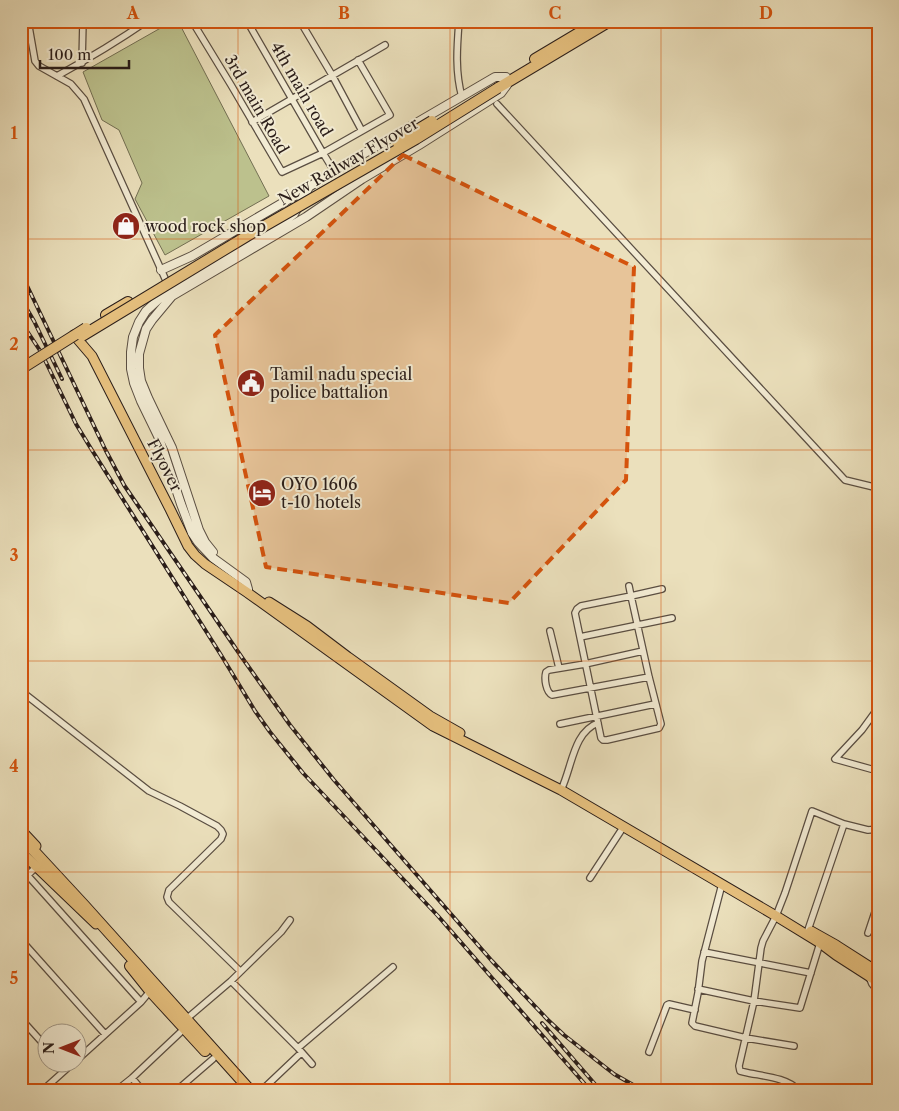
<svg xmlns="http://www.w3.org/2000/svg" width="899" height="1111" font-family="'Libre Caslon Text',serif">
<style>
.green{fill:#bcc18d;stroke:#736f53}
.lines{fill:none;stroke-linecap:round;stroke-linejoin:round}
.minor-casing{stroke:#5a4e42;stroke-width:8}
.tertiary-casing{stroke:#5a4e42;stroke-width:10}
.primary-casing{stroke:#2a1d19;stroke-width:11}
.trunk-casing{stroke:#2a1d19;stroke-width:12}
.minor{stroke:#f2ebd3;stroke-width:5.5}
.tertiary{stroke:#f2ebd3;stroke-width:8}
.primary{stroke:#e6c07e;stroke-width:9}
.trunk{stroke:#e6c07e;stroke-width:10}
.rail-casing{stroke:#2a1d19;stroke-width:4}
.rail{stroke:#f2ebd3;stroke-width:2;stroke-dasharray:5.5;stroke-linecap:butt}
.trunk-bridge-casing{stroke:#2a1d19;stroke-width:12;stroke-linecap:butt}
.trunk-bridge{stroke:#e6c07e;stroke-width:10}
.marked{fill:#d5530d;fill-opacity:0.2;stroke:#d5530d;stroke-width:4;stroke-dasharray:10 6;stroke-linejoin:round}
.grid{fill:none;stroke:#d5530d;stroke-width:1;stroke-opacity:0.55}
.labels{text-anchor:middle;stroke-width:4;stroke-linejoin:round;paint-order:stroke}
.street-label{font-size:16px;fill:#2a1d19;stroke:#f2ebd3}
.poi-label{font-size:16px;fill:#2a1d19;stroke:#f2ebd3;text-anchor:start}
.neatline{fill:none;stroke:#d5530d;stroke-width:2}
.grid-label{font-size:16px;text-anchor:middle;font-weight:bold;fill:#d5530d}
</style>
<rect width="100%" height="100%" fill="#ebe0bc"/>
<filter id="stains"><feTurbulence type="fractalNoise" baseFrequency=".004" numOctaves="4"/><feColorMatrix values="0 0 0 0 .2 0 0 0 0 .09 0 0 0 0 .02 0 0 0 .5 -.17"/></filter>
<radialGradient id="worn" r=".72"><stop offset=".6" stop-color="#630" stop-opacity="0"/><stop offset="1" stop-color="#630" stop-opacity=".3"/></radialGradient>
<!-- green -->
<path class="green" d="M173,21H178L269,196L165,255L135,199L142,183L119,130L102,120L83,72Z"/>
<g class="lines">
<defs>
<path id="minor" d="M28,21L35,61L39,66L71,84L84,99L168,285
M192,21L231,85L282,172L323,153L390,115L358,60
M247,21L323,153L334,171
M300,21L332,75L362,131
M459,21C457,47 455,72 462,97
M82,63L83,21
M57,76C88,59 118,41 147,21
M497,104L845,480L878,488
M252,122L385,45
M629,586L631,596L649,677L661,724L659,728L607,740H603L601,738L575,613L577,609L581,606L631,596L662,589
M550,631L559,668
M580,637L672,618
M643,651L585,664L549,670L546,672C544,679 546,692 552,695L649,677
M21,691L149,791L180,806L217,826L221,830L223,834L221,839L169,890L167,897L169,902L240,971
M878,708L862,730L835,759L878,771
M560,724L655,704
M561,790C572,768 573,732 598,723
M844,824L868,830L878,829
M21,868L141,1002
M590,878L624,826
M21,882L36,867
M722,884L702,961L698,993L692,1023L695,1026L746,1038L794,1046
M868,933L878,903
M21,940L105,1034
M704,952L811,973
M869,977L872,984L878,991
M231,981L298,1048L312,1064
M698,989L754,1001L800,1008L820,943
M21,1019L48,1049
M184,1021L231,981L281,932L290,920
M298,1048L393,967
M649,1052L667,1005L669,1004L695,1010
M78,1059L141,1002L151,990
M60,1064L65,1069
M132,1078L142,1090
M21,1087L24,1090
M43,1090L72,1064
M117,1090L132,1078L185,1028
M177,1090L213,1059
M262,1090L301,1053
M798,1090C787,1077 760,1076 744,1072L740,1071L739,1066L754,1001L761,948L763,941L776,916L785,893L812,811L844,824L808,930"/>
<path id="tertiary" d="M161,270L192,256L308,188
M213,552L205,542L199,530L172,448L148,398L141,381L139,368V354L146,329L152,320L172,296L306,217L362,179L419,145L501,93L507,85
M248,593V589L246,582L213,558L198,542L192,533L181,504L159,438L141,401L134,383L131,369V352L133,337L139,322L146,311L170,289L282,223L294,214L309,187L334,171L495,77H506"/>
<path id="primary" d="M74,335L92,356L170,509L188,546L195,555L205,564L248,593L433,726L561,790L776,916L820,943L836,955L878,982
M269,602L307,626L348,657L430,716L460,733
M21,830L36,846
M21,852L96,924
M811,931L836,945
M831,946L836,945L839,947L878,972"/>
<path id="trunk" d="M535,59L587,28
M498,88L610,21
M106,315L128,302
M21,837L84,905L250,1090
M130,966L150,991L205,1051"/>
</defs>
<!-- minor casing -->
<use href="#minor" class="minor-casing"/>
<!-- tertiary casing -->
<use href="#tertiary" class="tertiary-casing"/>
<!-- primary casing -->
<use href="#primary" class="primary-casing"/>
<!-- trunk casing -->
<use href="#trunk" class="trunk-casing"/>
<!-- minor -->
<use href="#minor" class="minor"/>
<!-- tertiary -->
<use href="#tertiary" class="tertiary"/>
<!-- primary -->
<use href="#primary" class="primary"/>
<!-- trunk -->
<use href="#trunk" class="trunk"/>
<defs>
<path id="rail" d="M21,273L105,449L124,485L243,659L290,725L334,780L492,961L548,1020L564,1035L614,1074L642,1090
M21,299L34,321L62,379
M21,322L41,352L76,424L90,447L221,655L255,711L270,732L303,773L438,916L590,1090
M542,1023L600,1090"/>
</defs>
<!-- rail casing -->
<use href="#rail" class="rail-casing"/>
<!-- rail -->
<use href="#rail" class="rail"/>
<defs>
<path id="trunk-bridge" d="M397,142L432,121
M82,336L247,236L416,139L498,88
M21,369L86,328"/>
</defs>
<!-- trunk-bridge casing -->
<use href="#trunk-bridge" class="trunk-bridge-casing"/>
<!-- trunk-bridge -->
<use href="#trunk-bridge" class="trunk-bridge"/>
</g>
<!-- marked area -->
<path class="marked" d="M403,155L634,267L626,480L509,603L266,567L215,335Z"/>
<!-- grid -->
<path class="grid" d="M238,21V1090M450,21V1090M661,21V1090M21,239H878M21,450H878M21,661H878M21,872H878"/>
<!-- icons -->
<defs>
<symbol id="shop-disc" viewBox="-11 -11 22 22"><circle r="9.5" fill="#8f2418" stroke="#f2ebd3"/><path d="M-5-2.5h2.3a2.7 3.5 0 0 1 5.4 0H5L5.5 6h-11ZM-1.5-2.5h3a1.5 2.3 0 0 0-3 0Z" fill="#fff"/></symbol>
<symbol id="civic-disc" viewBox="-11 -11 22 22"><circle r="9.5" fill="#8f2418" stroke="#f2ebd3"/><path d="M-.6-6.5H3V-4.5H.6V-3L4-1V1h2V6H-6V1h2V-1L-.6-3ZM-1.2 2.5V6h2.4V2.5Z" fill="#fff"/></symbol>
<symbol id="hotel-disc" viewBox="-11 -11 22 22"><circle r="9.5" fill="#8f2418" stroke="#f2ebd3"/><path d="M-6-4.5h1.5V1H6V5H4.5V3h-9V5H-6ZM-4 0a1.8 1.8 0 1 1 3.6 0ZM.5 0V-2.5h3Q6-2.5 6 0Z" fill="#fff"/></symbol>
</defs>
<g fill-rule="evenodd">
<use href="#shop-disc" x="110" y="210" width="32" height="32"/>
<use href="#civic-disc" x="235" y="367" width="32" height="32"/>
<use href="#hotel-disc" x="246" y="477" width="32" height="32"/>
</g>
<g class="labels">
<!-- street labels -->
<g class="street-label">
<text transform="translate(302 89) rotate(60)" y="6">4th main road</text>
<text transform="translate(257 104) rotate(60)" y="6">3rd main Road</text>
<text transform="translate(348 161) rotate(-30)" y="6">New Railway Flyover</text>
<text transform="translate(165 465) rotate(63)" y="6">Flyover</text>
</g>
<!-- poi labels -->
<g class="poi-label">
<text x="145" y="232">wood rock shop</text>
<text x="270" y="380">Tamil nadu special<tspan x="270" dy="18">police battalion</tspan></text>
<text x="281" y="490">OYO 1606<tspan x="281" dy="18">t-10 hotels</tspan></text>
</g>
</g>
<!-- margin -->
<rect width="899" height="1111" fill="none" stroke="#ebe0bc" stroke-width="55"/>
<!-- north arrow -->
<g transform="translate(62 1048) rotate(270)"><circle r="24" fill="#f2ebd3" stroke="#a29989"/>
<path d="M0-4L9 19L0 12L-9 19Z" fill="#8f2418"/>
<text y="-8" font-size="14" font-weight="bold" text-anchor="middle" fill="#2a1d19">N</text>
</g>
<!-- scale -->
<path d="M40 60v8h89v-8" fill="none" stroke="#2a1d19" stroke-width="2.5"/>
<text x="48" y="60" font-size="15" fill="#2a1d19" stroke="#f2ebd3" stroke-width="4" paint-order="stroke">100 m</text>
<rect x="28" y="28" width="844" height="1056" class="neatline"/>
<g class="grid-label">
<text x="133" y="19">A</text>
<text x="344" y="19">B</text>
<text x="555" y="19">C</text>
<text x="766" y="19">D</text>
<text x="14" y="139">1</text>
<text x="14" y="350">2</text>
<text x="14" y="561">3</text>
<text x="14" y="772">4</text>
<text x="14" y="984">5</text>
</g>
<rect width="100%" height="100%" filter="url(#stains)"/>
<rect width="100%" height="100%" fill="url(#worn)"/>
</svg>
